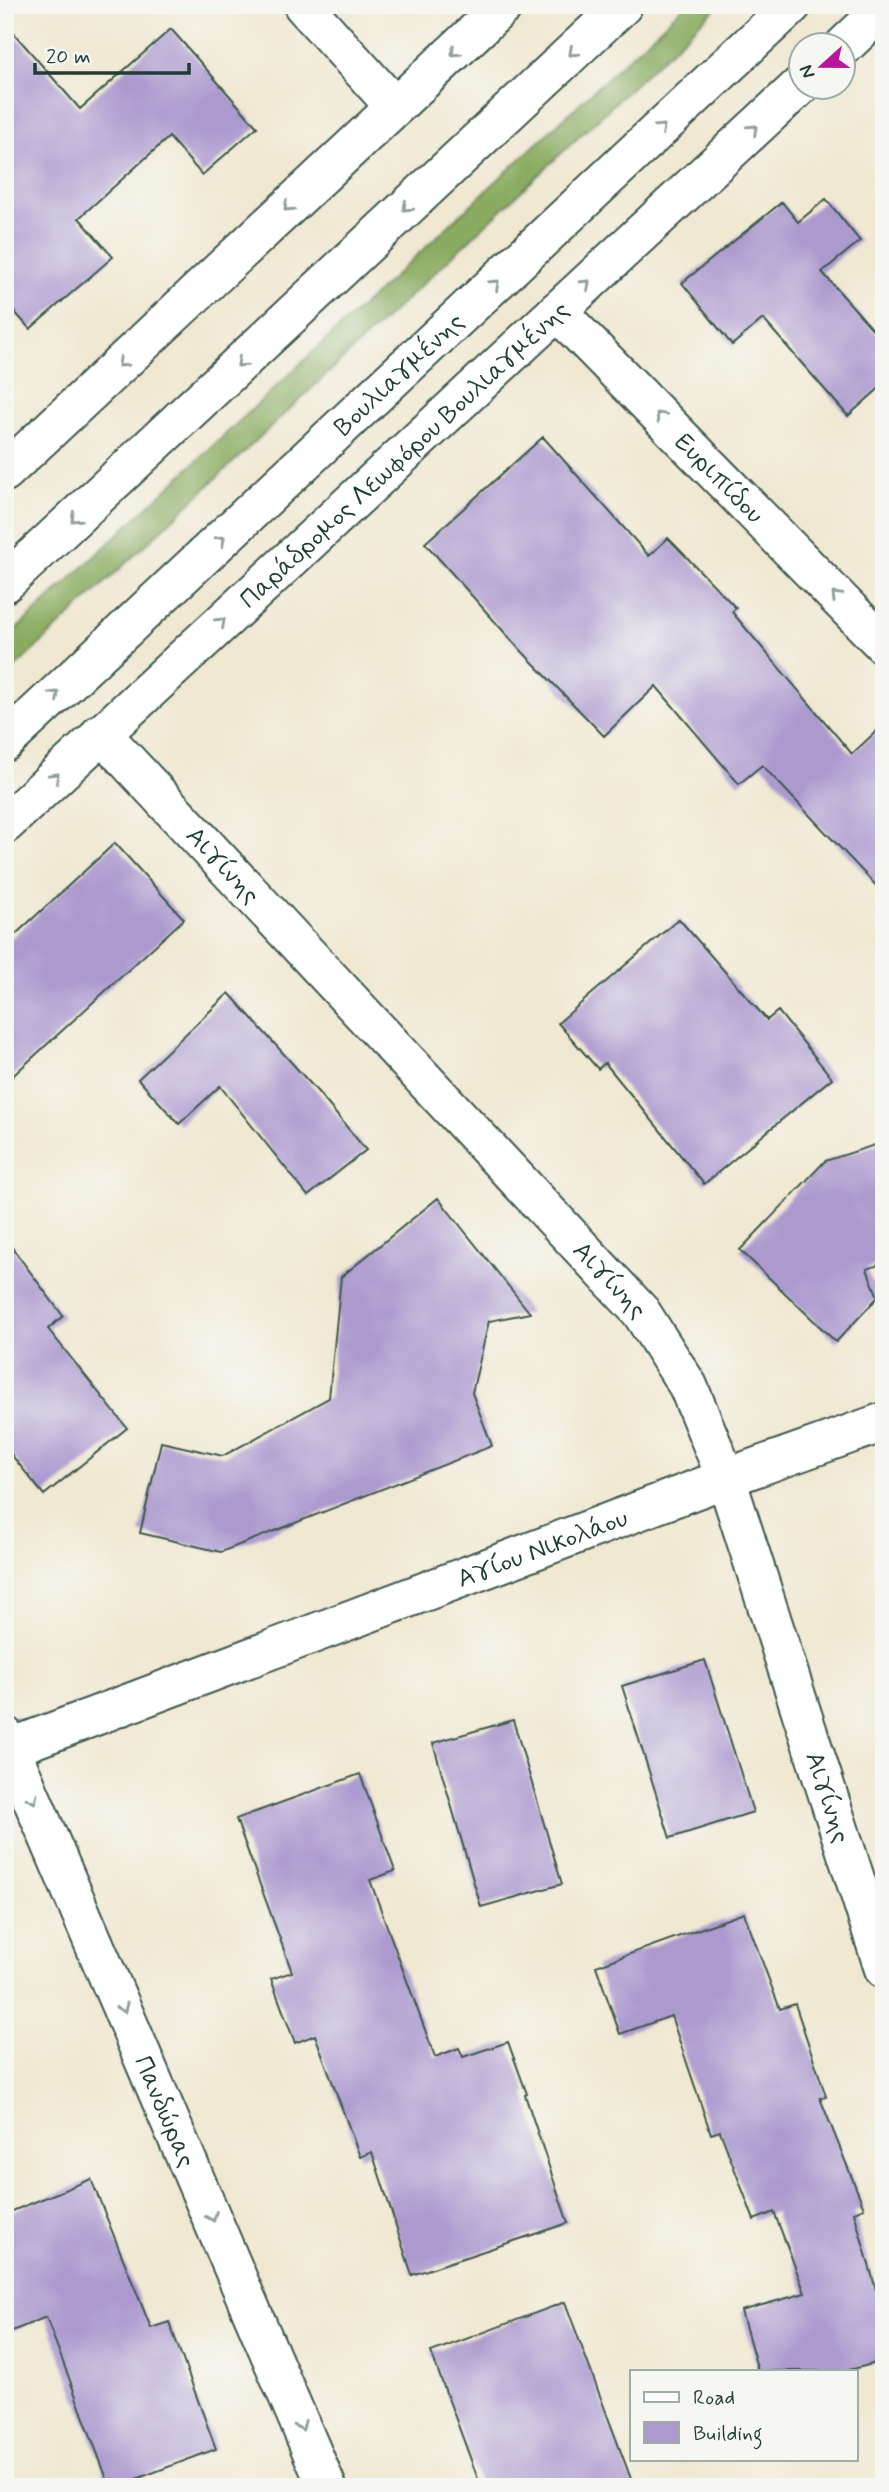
<svg xmlns="http://www.w3.org/2000/svg" width="889" height="2492" font-family="Mynerve,sans-serif">
<style>
.forest{fill:#8aac60;stroke:#54744a;stroke-width:2}
.building{fill:#ac9acf}
.lines{fill:none;stroke-linecap:round;stroke-linejoin:round}
.minor-casing{stroke:#3e574c;stroke-width:42}
.primary-casing{stroke:#3e574c;stroke-width:42}
.minor{stroke:#fff;stroke-width:38}
.primary{stroke:#fff;stroke-width:38}
.oneway{stroke:#8f9e9a}
.labels{text-anchor:middle;stroke-width:7;stroke-linejoin:round;paint-order:stroke}
.street-label{font-size:26px;fill:#1f3d34;stroke:#f6f6f2}
</style>
<rect width="100%" height="100%" fill="#f6f6f2"/>
<filter id="ink" filterUnits="userSpaceOnUse"><feTurbulence type="fractalNoise" baseFrequency=".0143" numOctaves="2"/><feDisplacementMap in="SourceGraphic" scale="14" xChannelSelector="R" yChannelSelector="G"/><feConvolveMatrix kernelMatrix="1 2 1 2 8 2 1 2 1" color-interpolation-filters="sRGB"/></filter>
<filter id="wash" filterUnits="userSpaceOnUse"><feTurbulence type="fractalNoise" baseFrequency=".00686" numOctaves="4" result="noise"/><feDisplacementMap in="SourceGraphic" scale="28" xChannelSelector="R" yChannelSelector="G"/><feGaussianBlur stdDeviation="1.57" result="paint"/><feColorMatrix in="noise" values="0 0 0 0 0 0 0 0 0 0 0 0 0 0 0 0 0 1.4 0 .05"/><feComposite in="paint" operator="in"/></filter>
<g filter="url(#wash)">
<rect width="100%" height="100%" fill="#f0e8d1"/>
<!-- forest -->
<path class="forest" d="M685,5H719L5,677V640Z"/>
<g id="blocks">
<!-- building -->
<path class="building" d="M5,23L80,109L171,29L257,127L202,175L169,137L79,218L113,257L30,329L5,301Z
M826,199L860,241L822,272L884,342V384L848,416L763,319L732,345L682,283L782,202L798,222Z
M543,437L649,556L668,538L736,608L732,612L852,754L884,724V894L762,765L739,784L656,686L604,736L513,642L425,543Z
M115,843L184,919L5,1083V944Z
M679,919L767,1020L778,1011L832,1078L704,1184L605,1063L598,1069L558,1023Z
M229,993L317,1091L366,1150L308,1196L220,1086L179,1124L138,1079Z
M884,1142V1263L867,1269L878,1297L836,1342L740,1250L825,1161Z
M438,1198L530,1313L489,1321L472,1393L492,1446L221,1552L140,1533L161,1442L223,1456L329,1398L341,1277Z
M5,1238L63,1316L48,1329L127,1428L44,1495L5,1447Z
M705,1660L753,1812L670,1838L622,1686Z
M513,1720L562,1884L481,1907L433,1743Z
M360,1774L395,1871L370,1880L435,2057L459,2048L463,2057L508,2042L527,2094L525,2095L568,2223L412,2275L372,2152L360,2157L315,2035L295,2043L271,1979L292,1972L236,1819Z
M744,1913L780,2009L795,2004L826,2096L820,2098L864,2208L854,2212L884,2318V2361L845,2371H758L741,2311L805,2293L774,2212L754,2220L720,2131L711,2134L671,2016L620,2034L596,1966Z
M91,2179L151,2328L169,2322L216,2449L115,2487H110L46,2317L5,2334V2214Z
M565,2302L634,2487H481L431,2352Z"/>
</g>
</g>
<g filter="url(#ink)">
<use href="#blocks" fill-opacity="0" stroke="#3e574c" stroke-width="2"/>
<g class="lines">
<defs>
<g id="minor">
<path d="M303,5L395,107"/>
<path d="M844,46L884,8"/>
<path id="s1" d="M557,311L884,645"/>
<path d="M5,472L504,5"/>
<path id="s2" d="M101,733L641,1312L688,1386L726,1478L884,1969"/>
<path id="s3" d="M5,824L802,84"/>
<path id="s4" d="M5,1736L327,2487"/>
<path id="s5" d="M5,1750L726,1478L884,1422"/>
</g>
<g id="primary">
<path d="M5,583L623,5"/>
<path id="s6" d="M5,742L792,5"/>
</g>
</defs>
<!-- minor casing -->
<use href="#minor" class="minor-casing"/>
<!-- primary casing -->
<use href="#primary" class="primary-casing"/>
<!-- minor -->
<use href="#minor" class="minor"/>
<!-- primary -->
<use href="#primary" class="primary"/>
</g>
<!-- one-way arrows -->
<defs><path id="oneway-chevron" d="M-2-3.5L2.5 0L-2 3.5" fill="none" stroke-width="1.6" stroke-linecap="round" stroke-linejoin="round" transform="scale(1.75)"/></defs>
<g class="oneway">
<use href="#oneway-chevron" transform="translate(455 52) rotate(137)"/>
<use href="#oneway-chevron" transform="translate(573 52) rotate(137)"/>
<use href="#oneway-chevron" transform="translate(661 128) rotate(-43)"/>
<use href="#oneway-chevron" transform="translate(753 129) rotate(-43)"/>
<use href="#oneway-chevron" transform="translate(288 207) rotate(137)"/>
<use href="#oneway-chevron" transform="translate(407 207) rotate(137)"/>
<use href="#oneway-chevron" transform="translate(495 284) rotate(-43)"/>
<use href="#oneway-chevron" transform="translate(586 284) rotate(-43)"/>
<use href="#oneway-chevron" transform="translate(122 363) rotate(137)"/>
<use href="#oneway-chevron" transform="translate(241 363) rotate(137)"/>
<use href="#oneway-chevron" transform="translate(660 416) rotate(-134)"/>
<use href="#oneway-chevron" transform="translate(75 518) rotate(137)"/>
<use href="#oneway-chevron" transform="translate(221 540) rotate(-43)"/>
<use href="#oneway-chevron" transform="translate(836 596) rotate(-134)"/>
<use href="#oneway-chevron" transform="translate(221 622) rotate(-43)"/>
<use href="#oneway-chevron" transform="translate(55 695) rotate(-43)"/>
<use href="#oneway-chevron" transform="translate(55 777) rotate(-44)"/>
<use href="#oneway-chevron" transform="translate(33 1799) rotate(67)"/>
<use href="#oneway-chevron" transform="translate(123 2008) rotate(67)"/>
<use href="#oneway-chevron" transform="translate(212 2217) rotate(67)"/>
<use href="#oneway-chevron" transform="translate(301 2426) rotate(67)"/>
</g>
</g>
<g class="labels">
<!-- street labels -->
<g class="street-label">
<text dy="9" stroke="none"><textPath href="#s6" startOffset="539">Βουλιαγμένης</textPath></text>
<text dy="9" stroke="none"><textPath href="#s3" startOffset="544">Παράδρομος Λεωφόρου Βουλιαγμένης</textPath></text>
<text dy="9" stroke="none"><textPath href="#s1" startOffset="233">Ευριπίδου</textPath></text>
<text dy="9" stroke="none"><textPath href="#s2" startOffset="180">Αιγίνης</textPath></text>
<text dy="9" stroke="none"><textPath href="#s2" startOffset="747">Αιγίνης</textPath></text>
<text dy="9" stroke="none"><textPath href="#s5" startOffset="574">Αγίου Νικολάου</textPath></text>
<text dy="9" stroke="none"><textPath href="#s2" startOffset="1314">Αιγίνης</textPath></text>
<text dy="9" stroke="none"><textPath href="#s4" startOffset="408">Πανδώρας</textPath></text>
</g>
</g>
<!-- margin -->
<rect width="889" height="2492" fill="none" stroke="#f6f6f2" stroke-width="28"/>
<!-- legend -->
<rect x="630" y="2370" width="228" height="91" fill="#f6f6f2" stroke="#a0aca6" stroke-width="2"/>
<rect x="644" y="2392" width="35" height="10" fill="#ffffff" stroke="#a0aca6" stroke-width="2"/>
<text x="693" y="2404" font-size="21" fill="#1f3d34">Road</text>
<rect x="644" y="2422" width="35" height="21" fill="#ac9acf" stroke="#a0aca6" stroke-width="2"/>
<text x="693" y="2440" font-size="21" fill="#1f3d34">Building</text>
<!-- north arrow -->
<g transform="translate(822 66) rotate(249)"><circle r="33" fill="#f6f6f2" stroke="#a0aca6" stroke-width="2"/>
<path d="M0-5L12 26L0 18L-12 26Z" fill="#b5179e"/>
<text y="-10" font-size="19" font-weight="bold" text-anchor="middle" fill="#1f3d34">N</text>
</g>
<!-- scale -->
<path d="M35 63v10h154v-10" fill="none" stroke="#1f3d34" stroke-width="3.5"/>
<text x="46" y="63" font-size="21" fill="#1f3d34" stroke="#f6f6f2" stroke-width="5" paint-order="stroke">20 m</text>
</svg>
